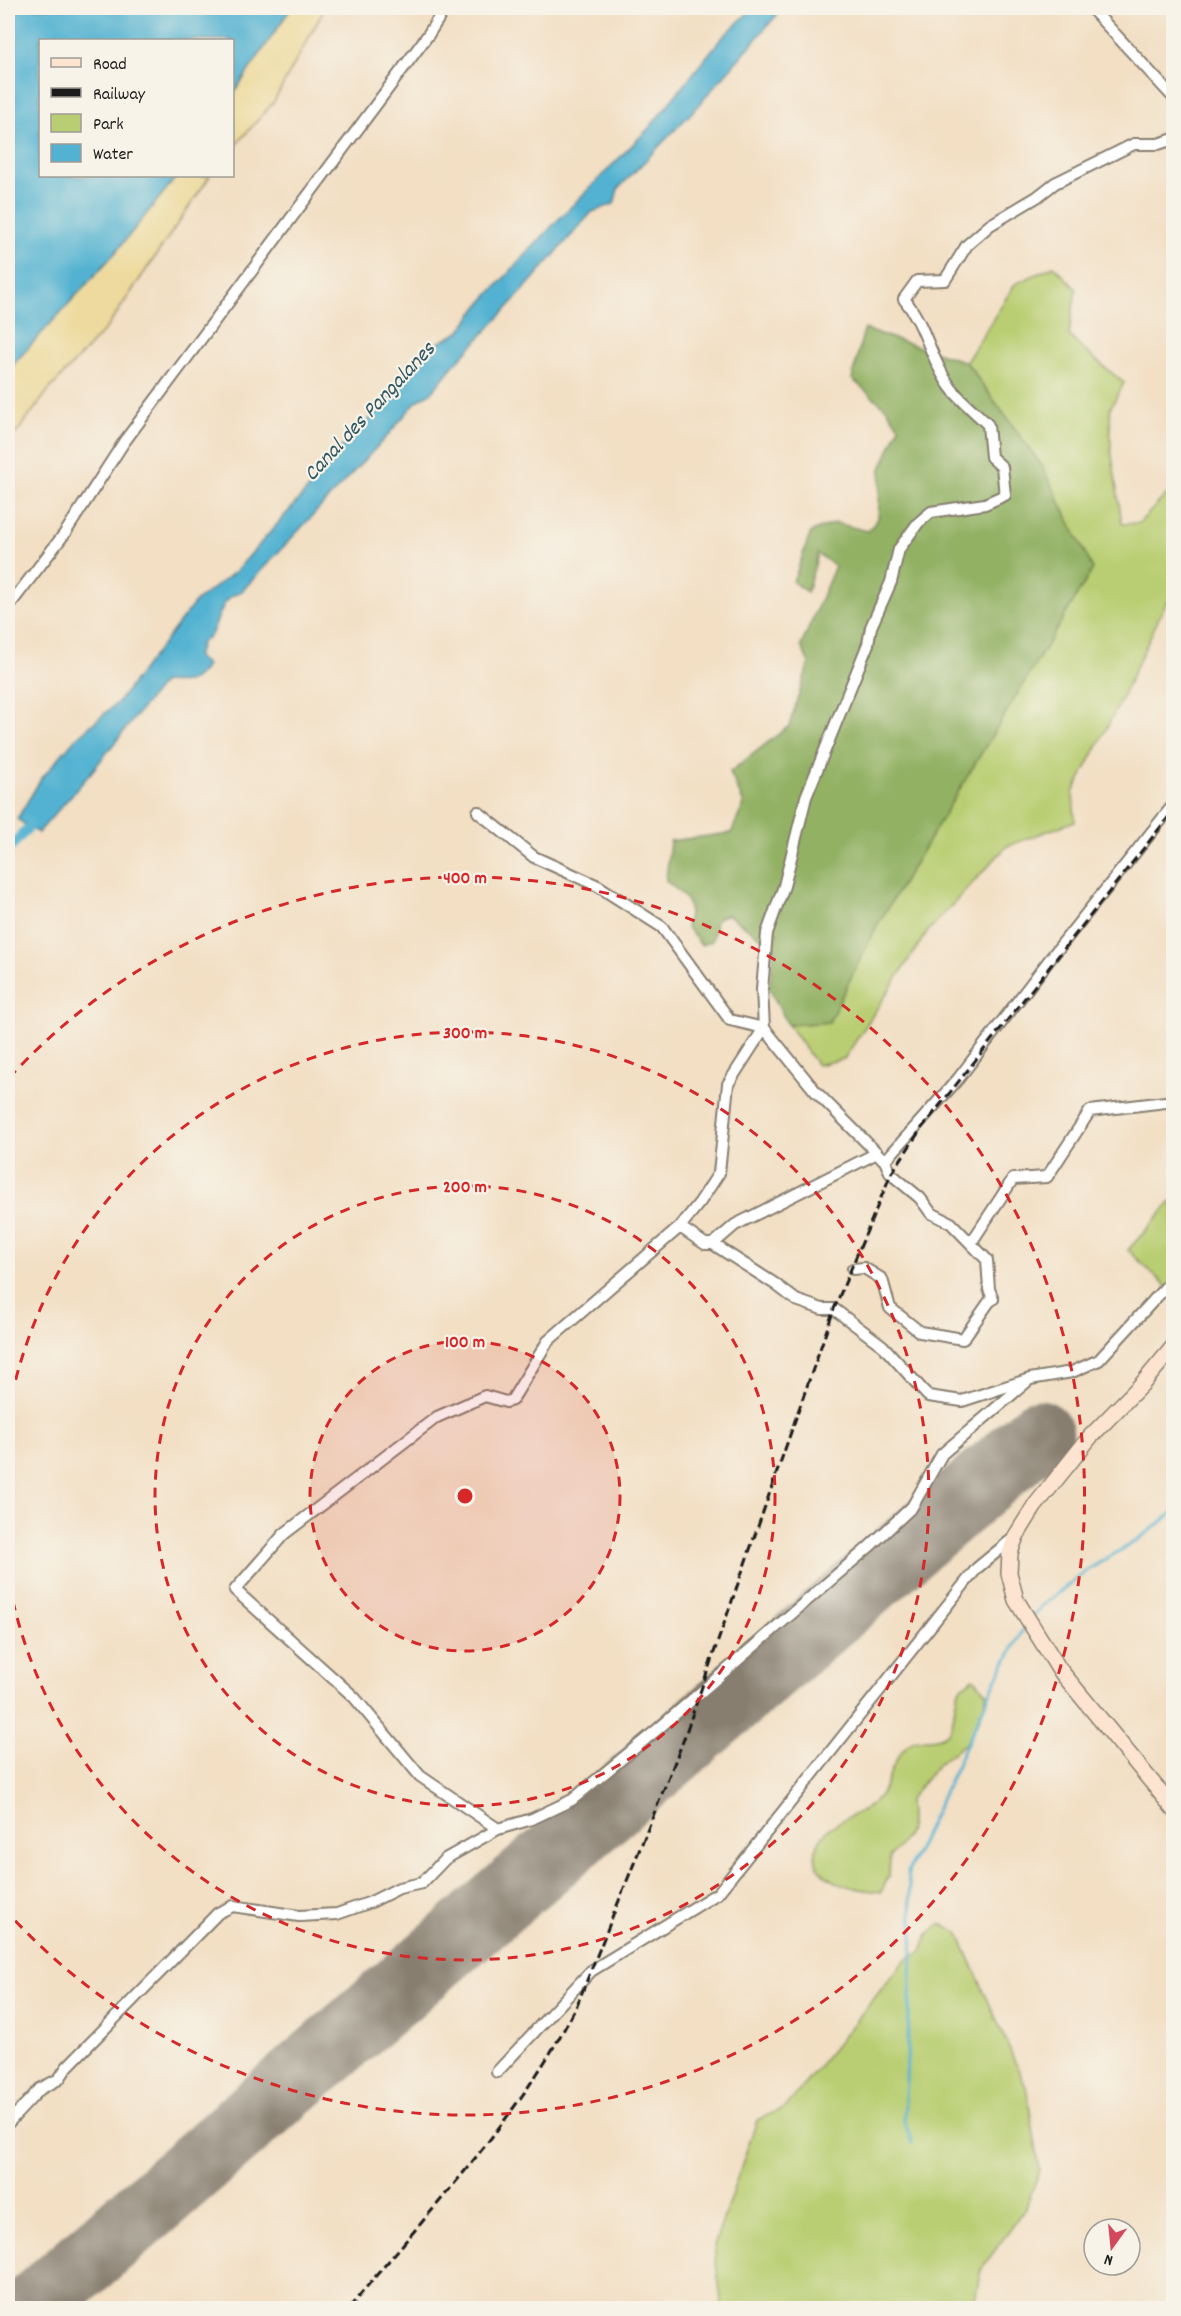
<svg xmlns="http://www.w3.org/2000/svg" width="1181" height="2316" font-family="Dekko,sans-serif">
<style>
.green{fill:#b9ce72;stroke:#6a7547;stroke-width:1.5}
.forest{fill:#92b164;stroke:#576640;stroke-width:1.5}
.sand{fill:#eeda9e;stroke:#857b5d;stroke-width:1.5}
.water{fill:#53b2d1;stroke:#386776;stroke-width:1.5}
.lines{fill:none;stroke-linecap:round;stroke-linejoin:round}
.stream{stroke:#53b2d1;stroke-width:3}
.canal{stroke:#53b2d1;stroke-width:10}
.runway{stroke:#877e70;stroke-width:69}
.minor-casing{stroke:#877e70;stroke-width:14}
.secondary-casing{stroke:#877e70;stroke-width:18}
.minor{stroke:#fff;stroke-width:10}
.secondary{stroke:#fde4d0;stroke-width:15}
.rail{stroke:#1c1c1c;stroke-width:3;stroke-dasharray:9 4.5;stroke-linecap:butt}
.ring{fill:none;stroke:#d62828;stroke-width:3;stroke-dasharray:10 8}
.labels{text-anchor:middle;stroke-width:4.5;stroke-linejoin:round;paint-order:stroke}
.water-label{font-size:22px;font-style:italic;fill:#325864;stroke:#f7f3e8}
.centre{fill:#d62828;stroke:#f7f3e8;stroke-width:3}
.ring-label{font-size:18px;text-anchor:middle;font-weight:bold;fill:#d62828;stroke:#f7f3e8;stroke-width:4.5;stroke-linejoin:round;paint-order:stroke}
</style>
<rect width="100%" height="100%" fill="#f7f3e8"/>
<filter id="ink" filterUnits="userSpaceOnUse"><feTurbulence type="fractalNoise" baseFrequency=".0167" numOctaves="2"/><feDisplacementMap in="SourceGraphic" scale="12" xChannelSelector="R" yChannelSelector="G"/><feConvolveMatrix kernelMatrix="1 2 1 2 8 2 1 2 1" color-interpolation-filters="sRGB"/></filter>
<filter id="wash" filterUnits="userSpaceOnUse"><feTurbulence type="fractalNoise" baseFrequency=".008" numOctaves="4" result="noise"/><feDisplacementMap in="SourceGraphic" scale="24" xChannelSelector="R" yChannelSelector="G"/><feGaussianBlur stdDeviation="1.35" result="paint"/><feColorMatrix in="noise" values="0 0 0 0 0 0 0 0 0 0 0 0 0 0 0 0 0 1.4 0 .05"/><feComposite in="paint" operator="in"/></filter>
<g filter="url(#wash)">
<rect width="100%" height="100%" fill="#f2dfc4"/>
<path class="green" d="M1054 266 1076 289 1069 335 1079 346 1124 383 1110 409 1111 449 1122 524 1139 523 1173 488V594L1163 609 1119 704 1073 793 1075 821 1007 846 927 932 844 1059 817 1065 788 1025 829 1022 875 929 1042 466 966 362 1015 284Z
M1173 1200V1293L1128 1250Z
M974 1678 987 1693 979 1720 966 1743 938 1764 909 1800C911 1828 912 1835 890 1856L889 1876 881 1892C858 1890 809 1882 816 1850 819 1840 822 1835 830 1828 843 1817 862 1814 874 1802 891 1786 890 1759 909 1744 920 1735 937 1743 947 1733 957 1723 952 1701 960 1689 963 1685 970 1681 974 1678Z
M942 1924 958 1932 1026 2087 1040 2170 1027 2205 981 2270 973 2308H722L714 2246 757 2120 786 2107 905 1960 921 1951 928 1934Z"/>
<path class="forest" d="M864 329 966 362 1042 466 1093 569 875 929 829 1022 788 1025 769 988 775 947 728 915 722 916 716 921 712 941 701 945 686 926C695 901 684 896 666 881L670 841 731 833 744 804 730 772 789 726 809 663 801 646 835 566 818 554 807 592 793 582 811 532 835 523 868 531 878 519 881 469 899 427 887 409 852 379Z"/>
<path class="sand" d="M291 8H325L273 103 233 148V94Z
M177 176H210L108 326 48 391 8 444V370L115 253Z"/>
<path class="water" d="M8 8H291L233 94 232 40H40V176H177L115 253 8 370Z
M753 8H783L697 107 618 189 614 204 592 212 504 312 452 367 432 392 416 402 388 435 242 591 230 597 224 604 211 635 201 643 197 657 207 665C193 686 185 683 163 682L89 775 38 833 17 819 41 779 75 739 118 702 196 601 236 571 323 472 334 450 348 444 434 345 459 332 481 303 553 225 649 128 720 40Z"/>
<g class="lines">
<path class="stream" d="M1032 1617 1043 1605 1089 1569 1136 1541 1174 1512
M912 2143 904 2121 913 1934 908 1871 997 1678 1026 1624"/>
<path class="canal" d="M8 850 38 817"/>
<path class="runway" d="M32 2308 1039 1434"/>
</g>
</g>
<g filter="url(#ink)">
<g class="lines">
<defs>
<path id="minor" d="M1091 8 1174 98
M8 607 65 533 124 442 428 35 445 8
M478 812 534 857 598 886 662 927 730 1020 764 1028 728 1084 719 1173 700 1202 680 1227 548 1341 512 1400 506 1402 485 1396 437 1417 284 1534 235 1590 354 1697 420 1776 498 1829
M885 1161 958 1079 1050 959 1174 804
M680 1227 705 1244H713L775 1284 796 1300 822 1309H834L883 1346 928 1396 962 1401 1030 1379 1072 1372 1099 1360 1174 1278
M971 1243 1013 1179 1047 1177 1090 1111 1174 1101
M713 1244 735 1225 877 1153
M853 1269 864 1268 882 1279 890 1308 920 1332 963 1339 989 1302 993 1299 989 1289 987 1260 951 1223 931 1213 920 1198 891 1174 885 1161 816 1092 764 1028 762 989 767 933 784 886 806 797 868 644 871 627 891 582 899 549 918 523 931 512 985 504 1005 495 1002 467 991 457 988 425C977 413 957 398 949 385 929 357 927 327 904 299L917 281 945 280 967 245 990 225 1037 197 1055 183 1134 144H1158L1174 139
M497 2072 591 1971 718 1893 977 1568 1016 1536
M8 2123 40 2089 59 2079 67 2067 218 1913 233 1906 299 1916 337 1914 371 1902 399 1888 422 1883 445 1859 498 1829 532 1819 572 1800 658 1729 869 1547 912 1507 942 1454 1030 1379"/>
<path id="secondary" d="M1174 1346 1143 1383 1090 1437 1034 1507 1016 1536 1010 1553 1009 1573 1016 1600 1059 1669 1174 1809"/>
</defs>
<use href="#minor" class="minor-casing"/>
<use href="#secondary" class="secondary-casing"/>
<use href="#minor" class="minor"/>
<use href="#secondary" class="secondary"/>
<path class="rail" d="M349 2308C429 2211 520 2118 577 2005L682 1744 834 1309 891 1174 921 1129 1174 810"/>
</g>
</g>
<circle cx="465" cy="1496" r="155" fill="#d62828" fill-opacity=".12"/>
<g class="ring">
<circle cx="465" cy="1496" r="155"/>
<circle cx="465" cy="1496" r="310"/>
<path d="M8 1415A464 464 0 1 1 8 1577"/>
<path d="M9 1078A619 619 0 1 1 9 1914"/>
</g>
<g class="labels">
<g class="water-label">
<text transform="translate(368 410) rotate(-47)" y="8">Canal des Pangalanes</text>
</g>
</g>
<circle cx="465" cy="1496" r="9" class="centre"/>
<g class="ring-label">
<text x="465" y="883">400 m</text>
<text x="465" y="1038">300 m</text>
<text x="465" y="1192">200 m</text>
<text x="465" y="1347">100 m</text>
</g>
<rect width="1181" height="2316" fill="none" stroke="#f7f3e8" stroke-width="30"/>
<rect x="39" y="39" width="195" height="138" fill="#f7f3e8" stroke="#9f9d96" stroke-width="1.5"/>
<rect x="51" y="58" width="30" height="9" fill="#fde4d0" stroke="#9f9d96" stroke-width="1.5"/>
<text x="93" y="69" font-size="18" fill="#1c1c1c">Road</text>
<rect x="51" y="88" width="30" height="9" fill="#1c1c1c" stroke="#9f9d96" stroke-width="1.5"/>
<text x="93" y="99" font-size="18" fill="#1c1c1c">Railway</text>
<rect x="51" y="114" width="30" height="18" fill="#b9ce72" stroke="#9f9d96" stroke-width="1.5"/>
<text x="93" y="129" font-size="18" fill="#1c1c1c">Park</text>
<rect x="51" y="144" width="30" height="18" fill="#53b2d1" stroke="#9f9d96" stroke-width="1.5"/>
<text x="93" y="159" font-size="18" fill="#1c1c1c">Water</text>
<g transform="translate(1112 2247) rotate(195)"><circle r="28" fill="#f7f3e8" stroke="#9f9d96" stroke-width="1.5"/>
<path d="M0-4.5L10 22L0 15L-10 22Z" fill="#d1495b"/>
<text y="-9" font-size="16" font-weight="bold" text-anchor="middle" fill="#1c1c1c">N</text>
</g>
</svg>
